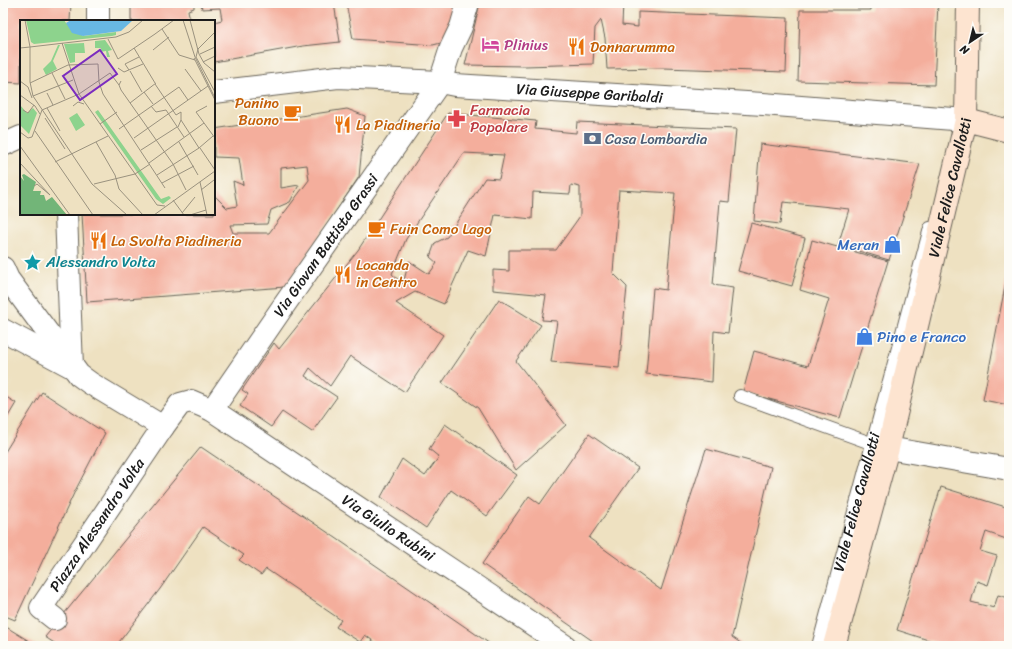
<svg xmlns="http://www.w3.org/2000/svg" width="1012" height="649" font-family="Sriracha,sans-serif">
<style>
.building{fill:#f4ae9c;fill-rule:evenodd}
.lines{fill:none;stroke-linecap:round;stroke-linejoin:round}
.lane-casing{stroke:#666156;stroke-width:14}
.street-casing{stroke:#666156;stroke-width:24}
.secondary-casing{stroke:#666156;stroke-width:24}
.lane{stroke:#fff;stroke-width:12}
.street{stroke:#fff;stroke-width:22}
.secondary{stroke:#fde4d0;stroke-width:22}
.labels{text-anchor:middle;stroke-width:3;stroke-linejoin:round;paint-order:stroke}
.hotel-label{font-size:15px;fill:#b23c85;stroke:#fdfcf7;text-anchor:start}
.food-label{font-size:15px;fill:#c56008;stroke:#fdfcf7;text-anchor:start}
.street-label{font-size:15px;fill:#1c1c1c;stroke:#fdfcf7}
.health-label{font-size:15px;fill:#be3a42;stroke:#fdfcf7;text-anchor:start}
.service-label{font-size:15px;fill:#4e5e75;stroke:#fdfcf7;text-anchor:start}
.shop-label{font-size:15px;fill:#366cbe;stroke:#fdfcf7;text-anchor:end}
.culture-label{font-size:15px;fill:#0d838f;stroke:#fdfcf7;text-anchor:start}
.inset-river{fill:none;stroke:#68b8e3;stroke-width:2}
.inset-road{fill:none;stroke:#9a927f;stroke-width:1}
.view{fill:#7b2cbf;fill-opacity:0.15;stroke:#7b2cbf;stroke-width:2}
.inset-edge{fill:none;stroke:#1c1c1c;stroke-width:2}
</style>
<rect width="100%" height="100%" fill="#fdfcf7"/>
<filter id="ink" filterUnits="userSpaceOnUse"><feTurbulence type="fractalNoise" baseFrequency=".025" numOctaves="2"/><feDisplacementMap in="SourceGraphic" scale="8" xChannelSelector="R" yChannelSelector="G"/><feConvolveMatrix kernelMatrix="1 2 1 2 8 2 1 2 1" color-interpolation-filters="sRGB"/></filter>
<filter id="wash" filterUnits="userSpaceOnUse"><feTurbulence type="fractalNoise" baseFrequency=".012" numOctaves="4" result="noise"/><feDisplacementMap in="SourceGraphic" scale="16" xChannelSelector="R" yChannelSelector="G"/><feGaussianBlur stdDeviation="0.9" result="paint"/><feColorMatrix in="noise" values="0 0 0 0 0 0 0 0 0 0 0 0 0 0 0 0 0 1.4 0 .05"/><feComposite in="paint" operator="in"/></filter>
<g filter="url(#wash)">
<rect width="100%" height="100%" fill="#eee1c1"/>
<g id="blocks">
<path class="building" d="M3 3H71L70 21H21V83L3 82Z
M131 3H194V8L188 10 190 21H131Z
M201 3H334L340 42 303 46 214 62V22L222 20 220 8 202 9Z
M346 3H457L445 42 433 45 353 39Z
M480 3H623L622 25 638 27V12L788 18 786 72 663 68 607 69 605 38 601 20 595 28 593 64 525 66 465 65Z
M871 3H938L934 85 798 81 800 10H871Z
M347 109 365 116 359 177 285 287 87 302 82 214H214V195L227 208 237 206 233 181 243 185 239 158 214 157V129ZM307 165 309 180 269 233H233L230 225 267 224 271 210 290 202 299 185 281 188V168Z
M448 113 536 121 535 129 576 133 577 122 736 129 729 202 720 201 713 285 733 288 728 333 714 331 712 382 646 374 653 288 666 290 675 193 619 190 613 273 627 287 619 368 551 362 557 321 542 320 546 295 493 290V270L509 271V250H556L580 216V187L571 185 570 194 533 192 532 219 495 215 486 256 468 250 444 304 415 292 396 303 443 335 405 392 350 356 330 386 310 368 305 376 337 397 312 432 282 412 271 427 240 406 248 394 242 390 274 343 279 349 358 250ZM464 153 504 155 499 179 485 178 447 237 435 243 430 257 437 263 429 274 409 261 403 284 392 274 406 239Z
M760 144 920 164 889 260 838 245 849 209 783 202 780 224 754 221Z
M751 223 805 238 792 286 738 271Z
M812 240 888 261 840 418 743 392 754 351 808 366 829 299 800 290Z
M1008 271H1009V405L983 400Z
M499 299 541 325 516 361 566 425 516 470 478 408 442 383Z
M42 392 105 433 75 491 15 620 3 615V521L8 509 3 507V455Z
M3 395 16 403 3 425Z
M445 424 517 475 487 516 451 490 426 528 381 497 402 459 425 476 439 457 429 449Z
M589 434 638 468 589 538 661 590 706 449 771 467 732 637 745 646H600L482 564 529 496 540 504Z
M201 447 333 536 493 646H380L365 635 360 642 336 627 341 620 266 569 261 575 239 560 244 555 203 527 160 589 116 646H59L45 637Z
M941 487 1009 508V540L986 532 980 551 997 556 988 585 977 581 971 602 994 608 998 595 1009 598V646H947L897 630Z
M3 625 37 646H3Z"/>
</g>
</g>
<g filter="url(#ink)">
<use href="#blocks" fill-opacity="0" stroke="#666156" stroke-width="1"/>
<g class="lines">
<defs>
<g id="lane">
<path d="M740 396 879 446"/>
<path id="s1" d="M818 646 930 228"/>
</g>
<g id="street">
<path d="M98 21V3"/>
<path id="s2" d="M214 92 338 77 440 82 455 85 763 104 966 120"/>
<path d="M3 145 21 137"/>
<path d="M3 268 8 279 79 375 90 383 163 427"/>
<path d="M3 330 72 367 66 214"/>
<path id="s3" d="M212 410 280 311 440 82 451 48 461 27 468 3"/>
<path d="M888 448 1009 469"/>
<path id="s4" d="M55 619 41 608 163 427 180 404 191 401 212 410 565 646"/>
</g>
<g id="secondary">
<path d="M966 120 1009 131"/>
<path id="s5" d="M834 646 888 448 966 120 968 3"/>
</g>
</defs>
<use href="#lane" class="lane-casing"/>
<use href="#street" class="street-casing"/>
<use href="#secondary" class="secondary-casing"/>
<use href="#lane" class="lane"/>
<use href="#street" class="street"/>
<use href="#secondary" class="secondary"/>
</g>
</g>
<defs>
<symbol id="hotel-bare" viewBox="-9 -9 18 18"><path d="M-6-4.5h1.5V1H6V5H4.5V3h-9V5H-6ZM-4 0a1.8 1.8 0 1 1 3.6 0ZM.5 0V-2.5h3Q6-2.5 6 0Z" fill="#d1479c" stroke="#fdfcf7" stroke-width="2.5" paint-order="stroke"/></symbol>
<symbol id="restaurant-bare" viewBox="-9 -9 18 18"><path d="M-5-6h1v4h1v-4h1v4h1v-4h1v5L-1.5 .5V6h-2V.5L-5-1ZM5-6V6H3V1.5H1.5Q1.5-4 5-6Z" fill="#e8710a" stroke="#fdfcf7" stroke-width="2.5" paint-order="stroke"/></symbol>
<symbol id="cafe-bare" viewBox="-9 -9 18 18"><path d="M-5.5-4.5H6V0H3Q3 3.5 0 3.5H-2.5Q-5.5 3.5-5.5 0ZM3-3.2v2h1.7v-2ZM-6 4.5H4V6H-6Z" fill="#e8710a" stroke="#fdfcf7" stroke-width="2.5" paint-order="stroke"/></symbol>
<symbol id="pharmacy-bare" viewBox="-9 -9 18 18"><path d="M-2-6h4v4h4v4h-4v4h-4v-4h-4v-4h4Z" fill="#e0444e" stroke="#fdfcf7" stroke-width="2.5" paint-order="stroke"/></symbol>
<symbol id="bank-bare" viewBox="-9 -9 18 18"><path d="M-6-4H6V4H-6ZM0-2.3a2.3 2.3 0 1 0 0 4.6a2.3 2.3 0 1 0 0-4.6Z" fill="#5c6f8a" stroke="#fdfcf7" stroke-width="2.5" paint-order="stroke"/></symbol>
<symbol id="shop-bare" viewBox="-9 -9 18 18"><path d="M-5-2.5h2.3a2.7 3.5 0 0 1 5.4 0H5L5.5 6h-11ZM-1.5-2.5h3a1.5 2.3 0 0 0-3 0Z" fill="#3f7fe0" stroke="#fdfcf7" stroke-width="2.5" paint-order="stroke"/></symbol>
<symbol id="sight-bare" viewBox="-9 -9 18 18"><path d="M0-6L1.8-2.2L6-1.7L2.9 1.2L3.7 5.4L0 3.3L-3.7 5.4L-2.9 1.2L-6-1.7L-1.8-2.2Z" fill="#0f9aa8" stroke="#fdfcf7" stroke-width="2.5" paint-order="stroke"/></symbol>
</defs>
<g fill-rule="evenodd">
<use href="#hotel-bare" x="478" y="32" width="25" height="25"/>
<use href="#restaurant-bare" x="564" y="34" width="25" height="25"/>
<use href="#cafe-bare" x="280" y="100" width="25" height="25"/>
<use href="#pharmacy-bare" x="444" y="106" width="25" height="25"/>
<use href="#restaurant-bare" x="330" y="112" width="25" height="25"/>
<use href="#bank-bare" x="580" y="126" width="25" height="25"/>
<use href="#cafe-bare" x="364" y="216" width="25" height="25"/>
<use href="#restaurant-bare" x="86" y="228" width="25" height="25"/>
<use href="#shop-bare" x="880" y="232" width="25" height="25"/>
<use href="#sight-bare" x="20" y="250" width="25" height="25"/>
<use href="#restaurant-bare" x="330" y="262" width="25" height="25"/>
<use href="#shop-bare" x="852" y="324" width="25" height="25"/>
</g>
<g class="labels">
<g class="hotel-label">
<text x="504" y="50">Plinius</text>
</g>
<g class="food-label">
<text x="590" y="52">Donnarumma</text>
<text x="279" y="108" text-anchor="end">Panino<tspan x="279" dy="17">Buono</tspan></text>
<text x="356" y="130">La Piadineria</text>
<text x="390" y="234">Fuin Como Lago</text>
<text x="111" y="246">La Svolta Piadineria</text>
<text x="356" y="270">Locanda<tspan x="356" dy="17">in Centro</tspan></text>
</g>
<g class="street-label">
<text dy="5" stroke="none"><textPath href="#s2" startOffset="377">Via Giuseppe Garibaldi</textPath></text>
<text dy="5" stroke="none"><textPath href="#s5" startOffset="473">Viale Felice Cavallotti</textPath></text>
<text dy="5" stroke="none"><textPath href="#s3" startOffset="200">Via Giovan Battista Grassi</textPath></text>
<text dy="5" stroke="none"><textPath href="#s1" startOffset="149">Viale Felice Cavallotti</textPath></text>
<text dy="5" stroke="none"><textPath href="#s4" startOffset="118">Piazza Alessandro Volta</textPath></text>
<text dy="5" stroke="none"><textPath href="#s4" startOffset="511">Via Giulio Rubini</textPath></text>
</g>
<g class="health-label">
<text x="470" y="115">Farmacia<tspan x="470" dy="17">Popolare</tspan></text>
</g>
<g class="service-label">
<text x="605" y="144">Casa Lombardia</text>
</g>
<g class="shop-label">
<text x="879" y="250">Meran</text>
<text x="877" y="342" text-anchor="start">Pino e Franco</text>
</g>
<g class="culture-label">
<text x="46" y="267">Alessandro Volta</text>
</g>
</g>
<g transform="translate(20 20)">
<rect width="195" height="195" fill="#eee1c1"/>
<path d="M6 0H44L46 3 51 0 46 3 63 16 96 12V15L92 16 14 24 11 22ZM85 20 92 30 88 31 90 37H87L86 31 80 32 81 28H75V21ZM64 23 65 33H55V42L50 43 44 24ZM38 25H40L33 41 37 49 26 55 23 49 31 41ZM0 85 7 93 13 88 17 93 9 114 0 105ZM78 90 141 179 149 176 151 178 143 184 136 179 75 92ZM57 93 65 105 56 111 49 98Z" fill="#8dd38d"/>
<path d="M4 154 16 162 13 171H21L20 175H24L26 181 32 177 47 195H0V156L4 161 2 155Z" fill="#72b578"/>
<path d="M51 0H113L101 11 63 16 52 13 46 3Z" fill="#68b8e3"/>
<path class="inset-river" d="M83 10 95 0M61 11 88 0"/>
<path class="inset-road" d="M5 0 10 27 96 17 109 12 123 0M163 0 175 37 195 78M170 0 179 34 184 43 195 52M142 9 159 35 175 40M135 14 154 0M88 19 98 39 135 14M42 23 59 74 137 185 145 186M0 28 10 27V62L13 76 72 164 107 195M114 28 135 63M133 30 149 17M180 34 195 27M176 37 195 72M176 37 178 29 195 12M174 38 195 80M183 42 195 36M78 44 79 62 83 74 145 168M98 48 104 52 123 44M165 49 181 71M109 50 105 44 119 37M110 51 122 72M32 53 45 79M0 61 8 67 12 78M101 61 99 65 101 70 153 144 166 170M10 63 48 45 78 44M135 64 156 95 161 92V100L158 107M124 72 133 84M27 73 33 85M0 75 15 86 20 94M13 76 53 60M110 83 136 63M53 86 58 82 64 84M131 86 136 92 146 90 164 117M187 86 176 92 195 118M27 88 40 111M3 90 8 93 14 85M25 98 45 129M161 100 179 128M80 104 97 92M99 109 159 67 168 80M15 111 73 195M0 112 8 118 12 117 22 90 59 74 90 53 99 65M114 118 188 66M76 122 95 155 99 169 123 195M159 122 178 155M0 126 50 195M180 128 195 150M121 130 157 107M35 142 88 116M0 143 30 175 17 164 14 166M129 143 184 103M137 155 179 128 193 116M180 162 187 195M142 163 174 146M74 164 115 154 130 144M181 170 194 160M153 180 164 195M162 193 175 177M134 195 195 151M170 195 186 190"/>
<path class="view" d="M80 30 97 54 60 80 43 56Z"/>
<rect width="195" height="195" class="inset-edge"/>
</g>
<rect width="1012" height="649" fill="none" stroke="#fdfcf7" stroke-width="16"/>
<g transform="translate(970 42) rotate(215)" stroke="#fdfcf7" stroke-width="3" paint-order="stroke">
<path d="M0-3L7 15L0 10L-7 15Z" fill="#1c1c1c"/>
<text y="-6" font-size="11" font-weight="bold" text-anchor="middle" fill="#1c1c1c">N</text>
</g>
</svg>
